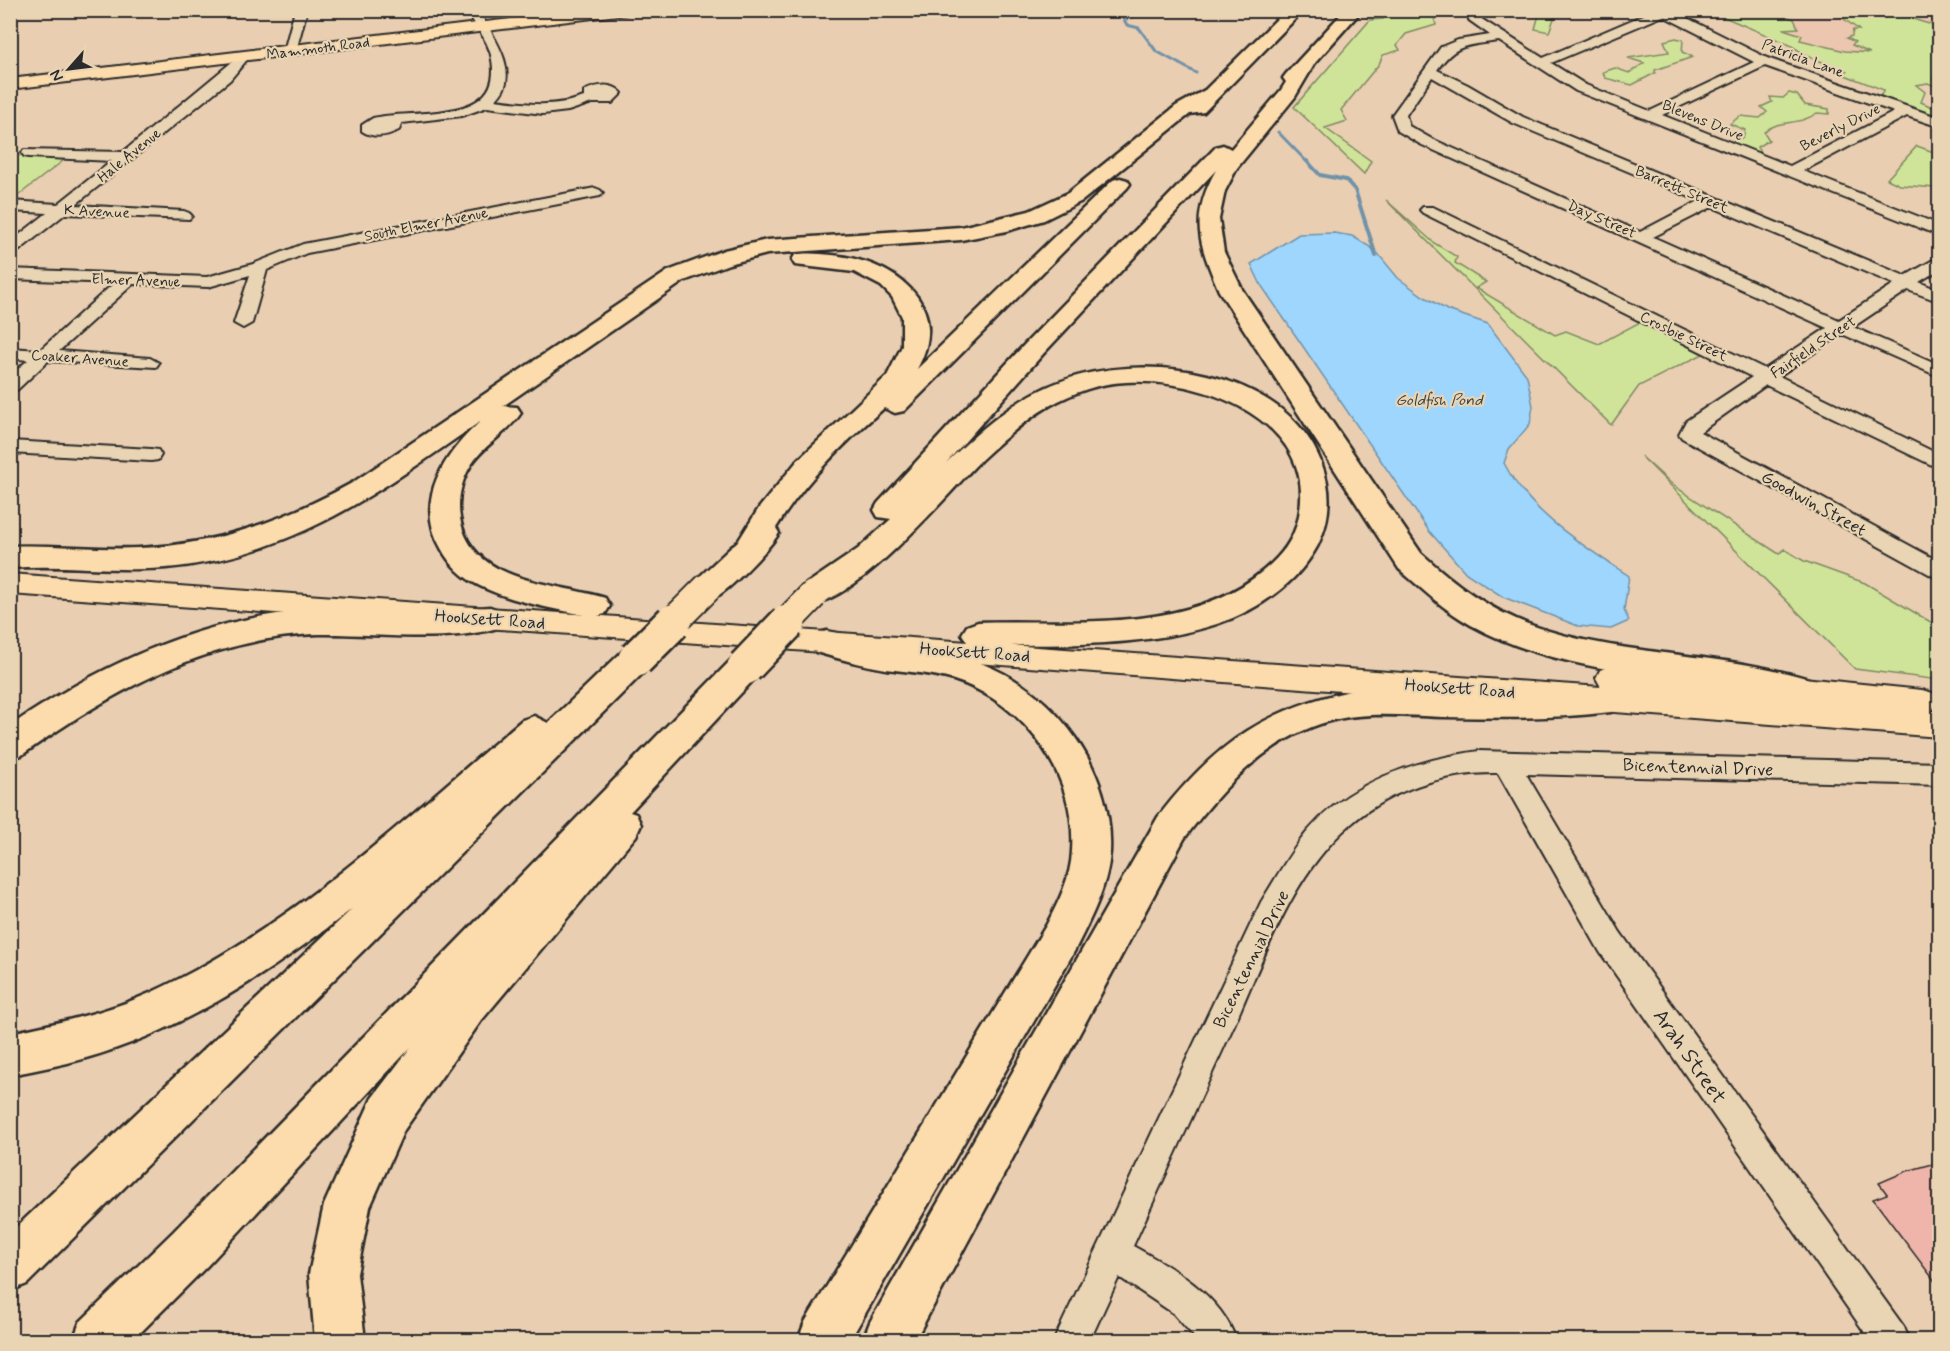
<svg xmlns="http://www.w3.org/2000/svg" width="1950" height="1351" font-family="Mynerve,sans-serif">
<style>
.built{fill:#ecc6af}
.green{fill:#d0e499;stroke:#7e8862;stroke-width:1.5}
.water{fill:#9ed6fd;stroke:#7092a9;stroke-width:1.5}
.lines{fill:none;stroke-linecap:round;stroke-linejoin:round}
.stream-far1{stroke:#7092a9;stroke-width:3}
.stream{stroke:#7092a9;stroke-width:4}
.building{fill:#efb4aa;stroke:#2b2b2b;stroke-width:1.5}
.minor-casing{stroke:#2b2b2b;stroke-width:4}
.major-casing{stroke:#2b2b2b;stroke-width:4}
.highway-casing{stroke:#2b2b2b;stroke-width:5}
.minor{fill:#e9d4b3;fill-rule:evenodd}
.major{fill:#fcdcac;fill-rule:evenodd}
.highway{fill:#fcdcac;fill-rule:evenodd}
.highway-bridge-far1-casing{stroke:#2b2b2b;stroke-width:32;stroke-linecap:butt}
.highway-bridge-casing{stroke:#2b2b2b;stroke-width:40;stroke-linecap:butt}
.highway-bridge-far1{stroke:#fcdcac;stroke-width:28}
.highway-bridge{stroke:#fcdcac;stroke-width:35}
.labels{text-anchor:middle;stroke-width:4.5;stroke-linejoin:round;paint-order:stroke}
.far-street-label{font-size:15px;fill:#2b2b2b;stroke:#e9d4b3}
.far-water-label{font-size:16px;font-style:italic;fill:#3c454a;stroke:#e9d4b3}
.street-label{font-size:18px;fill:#2b2b2b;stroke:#e9d4b3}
.near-street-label{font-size:21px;fill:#2b2b2b;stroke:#e9d4b3}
</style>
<rect width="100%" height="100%" fill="#eaceb1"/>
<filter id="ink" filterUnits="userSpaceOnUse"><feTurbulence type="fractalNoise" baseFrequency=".0167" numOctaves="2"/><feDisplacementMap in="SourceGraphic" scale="12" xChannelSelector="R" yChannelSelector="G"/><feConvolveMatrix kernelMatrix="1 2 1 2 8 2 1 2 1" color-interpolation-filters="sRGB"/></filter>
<g filter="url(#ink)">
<path class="built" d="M1718 11H1939V47L1861 77Z"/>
<path class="green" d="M1896 10 1910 13 1916 20 1939 27V73L1933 78 1939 83V88L1928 83 1916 85 1925 92 1921 102 1939 110V118L1879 98 1884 90 1845 75 1847 71 1809 57 1790 45 1710 11H1773L1794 19 1798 28 1783 29 1802 35 1800 40 1845 51 1870 53 1852 45 1855 42 1847 38 1852 36 1853 30H1859L1840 16 1837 11Z
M1392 11H1432L1436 25 1406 34 1397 45 1400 50 1383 55 1379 64 1341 110 1347 121 1325 128 1371 161 1364 174 1294 107 1370 20 1383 19Z
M1540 11H1563L1555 16 1549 32 1535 29Z
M1676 38 1683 40 1682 52 1693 57 1655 70V73L1632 85 1605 78 1603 72 1615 68 1629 73 1644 63 1628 58 1669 52 1664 41Z
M1789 93 1797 95 1805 105 1829 109V114L1817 113C1797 127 1781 118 1764 132L1769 140 1757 147 1761 154 1728 142 1743 138 1745 130 1730 124 1740 116 1760 118 1767 112 1761 107 1772 102 1770 97 1783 98Z
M1917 146 1939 154V186L1935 188 1900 185 1887 179Z
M11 155 68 157 11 201Z
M1386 200 1434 243 1457 257 1455 263 1486 282 1476 288 1555 335 1566 331 1599 344 1640 322 1703 354 1639 386 1611 425Z
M1641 456 1674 486 1779 554 1784 549 1804 561 1865 583 1939 627V680L1855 669Z"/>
<path class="water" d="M1334 233 1352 236 1375 250 1398 278 1423 296 1447 310 1488 324 1527 376 1533 406 1530 424 1509 449 1504 463C1529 513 1584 546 1629 576L1624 610 1629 621 1611 629 1578 626 1503 597 1466 573 1429 531 1261 285 1251 264 1299 234Z"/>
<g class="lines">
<path class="stream-far1" d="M1134 10V16L1124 20 1127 25 1139 28 1156 51 1196 73
M1278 132 1308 163"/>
<path class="stream" d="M1307 161 1320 175 1346 180 1355 190 1376 256"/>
</g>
<path class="building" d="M1940 1162V1288L1873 1199 1887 1194 1879 1183 1907 1171Z"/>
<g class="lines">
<defs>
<path id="minor" d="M295 10H307L296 51 290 55 284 51Z
M466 10H478C492 34 524 76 495 100 527 104 553 108 584 97V91C596 85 612 82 622 93L612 103H592L568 111 543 114 487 107 462 116 402 123 399 130C387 136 374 139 362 131V125L373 118C414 108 508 126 491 55 487 39 475 25 466 10Z
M1468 10H1480L1479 16 1483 20 1543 58 1655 10H1671L1767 58 1940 118V127L1907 116 1803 171 1940 225V236L1576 91 1499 41C1467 46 1456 43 1437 70L1468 85 1523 117 1905 276 1940 256V269L1919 282 1940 291V302L1908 290 1853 327 1940 365V377L1842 334 1779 376 1940 455V469L1766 385 1700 432 1940 562V580L1682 438 1679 434 1686 421 1752 377 1423 213 1420 210 1423 207H1433L1765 369 1827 328 1420 144 1398 131 1392 115 1441 47 1458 40 1490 35 1469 20ZM1663 16 1754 62 1650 111 1586 85 1551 63ZM1765 66 1894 112 1790 166 1662 115ZM1432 77 1513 123 1699 201 1640 232 1430 138 1409 126 1406 115ZM1712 207 1894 284 1839 320 1653 237Z
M244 52 250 56 230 80 75 205 184 211 189 213 192 216 189 219 65 214 16 253 10 255V242L47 213 10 211V201L58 204 112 161 29 157 24 156 22 153 24 150 123 152Z
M595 188 600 190 603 193 600 196 307 253 267 270 252 323 243 328 234 323 250 275 208 287 133 284 59 351 150 358 159 363 156 367 48 361 17 390 10 392V376L28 360 10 358V348L40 350 114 283 10 279V269L207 277 253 264 303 244Z
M10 441 151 449 158 450 161 455 158 460 151 461 10 453Z
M1479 751 1940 763V785L1526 774 1620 932 1904 1327 1909 1340H1870L1600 952 1498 773C1445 772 1391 789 1351 824 1293 873 1265 955 1235 1023 1201 1097 1167 1172 1133 1246 1173 1268 1221 1295 1236 1340H1197L1173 1313 1119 1277 1090 1340H1054L1261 902C1276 878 1289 854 1307 832 1350 781 1415 760 1479 751Z"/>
<path id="major" d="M585 10H633L626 14 10 89V79Z
M10 574 1601 687 1596 678 1600 670 1611 666 1803 678 1922 690 1933 693 1937 702 1932 711H1940V737L963 662 10 594Z"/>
<path id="highway" d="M1286 10H1304L1204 112 1190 114 1082 201 1044 220 1007 231 961 240 767 254 729 264 684 281 503 406 517 407 521 413C508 433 484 444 471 465 461 481 457 500 460 518 471 584 554 582 605 598L610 606 605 614 594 617C556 609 515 603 480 586 462 577 450 565 441 548 413 500 445 453 481 421 380 491 294 556 166 568 114 572 62 564 10 568V546C53 544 96 550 139 548 216 545 285 520 352 483L668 271 724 250 767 240 961 227 1029 211 1068 193 1176 106 1205 90Z
M1345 10H1362L1315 63 1295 97 1237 168 1225 191 1219 219 1224 252 1243 291 1421 553C1454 583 1489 610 1531 625 1622 658 1723 651 1815 681L1820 690 1815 699C1790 707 1760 692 1735 688 1646 674 1551 669 1471 625 1444 610 1422 589 1399 569L1219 291C1199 244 1189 218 1216 170L1043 354 946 463C979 431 1015 398 1059 382 1141 350 1285 369 1321 462 1332 490 1331 518 1318 545 1297 584 1258 610 1217 624 1140 649 1058 643 978 646L967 642 962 634 967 626 978 622C1071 619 1188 635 1264 570 1281 556 1293 541 1298 520 1322 422 1203 377 1126 382 1099 383 1072 393 1049 406 1024 421 1002 440 981 460 949 492 846 616 802 603L798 595 802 587 858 549 891 519 878 517 874 510 878 503 1025 344 1216 147 1223 145 1231 149 1281 90 1286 82 1283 78 1286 74Z
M1120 178 1127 180 1130 184 1127 188 904 411 895 413 884 408C844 443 804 482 776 528L779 533C770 548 734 585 719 595 711 600 704 598 696 596L692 588 696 580 739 540 759 508 798 460 887 376 902 346V317L892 297 881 286 854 272 795 265 792 260 795 255C807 252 819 254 832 255 892 261 954 302 917 369L1113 180Z
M490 607 501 611 506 619 501 627C447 644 375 633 319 634 208 637 110 692 22 755L10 759V726C98 666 197 620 304 611 341 608 380 612 417 612 442 612 466 609 490 607Z
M827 631C846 635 865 641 885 644 918 649 951 652 983 664 1057 693 1114 771 1110 852 1108 886 1090 920 1075 950L850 1340H798L805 1322 1047 924C1059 901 1071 877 1072 851 1077 776 1026 703 954 680 932 673 909 672 886 669 863 665 839 659 816 652L811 643 816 634Z
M636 646 648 650 652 659 648 668 27 1284 10 1291V1233L352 909C272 971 185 1030 86 1058 62 1065 36 1070 10 1075V1033C58 1023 105 1013 150 993 290 929 405 819 522 720L534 716 548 723 624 650Z
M745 654 757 658 761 667 757 676 630 812 636 814 641 825 636 836 481 1021 404 1130 370 1207 357 1274 365 1340H315L309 1274 324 1205 372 1098 411 1047 207 1266 133 1340H73L80 1322 173 1232 733 658Z
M1611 686 1623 690 1628 699 1623 708 1611 712C1554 719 1500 718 1443 717 1405 716 1367 711 1330 721 1267 738 1221 789 1184 839L915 1340H863L870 1322 1158 817C1215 743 1269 706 1361 689L1552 692Z"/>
</defs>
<use href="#minor" class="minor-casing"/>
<use href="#major" class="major-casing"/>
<use href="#highway" class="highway-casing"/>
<use href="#minor" class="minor"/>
<use href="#major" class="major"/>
<use href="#highway" class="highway"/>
<defs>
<path id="highway-bridge-far1" d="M672 623 707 588
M786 623 813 595"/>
<path id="highway-bridge" d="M636 659 673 622
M745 667 788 622"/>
</defs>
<use href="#highway-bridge-far1" class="highway-bridge-far1-casing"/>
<use href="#highway-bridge" class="highway-bridge-casing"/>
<use href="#highway-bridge-far1" class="highway-bridge-far1"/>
<use href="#highway-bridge" class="highway-bridge"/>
</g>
</g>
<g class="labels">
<g class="far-street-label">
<text transform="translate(318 48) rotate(-7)" y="5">Mammoth Road</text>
<text transform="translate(1803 58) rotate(20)" y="5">Patricia Lane</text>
<text transform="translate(1703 120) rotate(22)" y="5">Blevens Drive</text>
<text transform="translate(1840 127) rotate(-27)" y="5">Beverly Drive</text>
<text transform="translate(129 155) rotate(-39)" y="5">Hale Avenue</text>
<text transform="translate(1682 189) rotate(23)" y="5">Barrett Street</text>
<text transform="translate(97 211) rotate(3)" y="5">K Avenue</text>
<text transform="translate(1602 219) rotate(24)" y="5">Day Street</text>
<text transform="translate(426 224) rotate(-11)" y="5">South Elmer Avenue</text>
<text transform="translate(136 280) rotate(2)" y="5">Elmer Avenue</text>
<text transform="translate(1684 336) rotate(26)" y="5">Crosbie Street</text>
<text transform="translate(1813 347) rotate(-34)" y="5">Fairfield Street</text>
<text transform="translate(80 358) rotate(4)" y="5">Coaker Avenue</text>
</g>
<g class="far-water-label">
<text x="1439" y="405">Goldfish Pond</text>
</g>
<g class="street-label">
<text transform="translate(1814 503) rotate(29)" y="6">Goodwin Street</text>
<text transform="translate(490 619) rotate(4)" y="6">Hooksett Road</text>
<text transform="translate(975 652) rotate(4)" y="6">Hooksett Road</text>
<text transform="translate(1460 688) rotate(4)" y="6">Hooksett Road</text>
<text transform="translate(1698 767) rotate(2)" y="6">Bicentennial Drive</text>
<text transform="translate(1251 959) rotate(-64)" y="6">Bicentennial Drive</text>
</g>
<g class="near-street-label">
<text transform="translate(1690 1056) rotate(55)" y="7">Arah Street</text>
</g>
</g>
<rect width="1950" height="1351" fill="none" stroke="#e9d4b3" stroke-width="36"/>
<rect x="18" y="18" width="1914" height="1315" fill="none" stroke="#2b2b2b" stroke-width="2" filter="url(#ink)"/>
<g transform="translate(69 69) rotate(242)" stroke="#e9d4b3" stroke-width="4.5" paint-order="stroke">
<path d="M0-4.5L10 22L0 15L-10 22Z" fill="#2b2b2b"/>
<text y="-9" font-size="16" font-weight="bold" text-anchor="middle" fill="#2b2b2b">N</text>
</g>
</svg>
